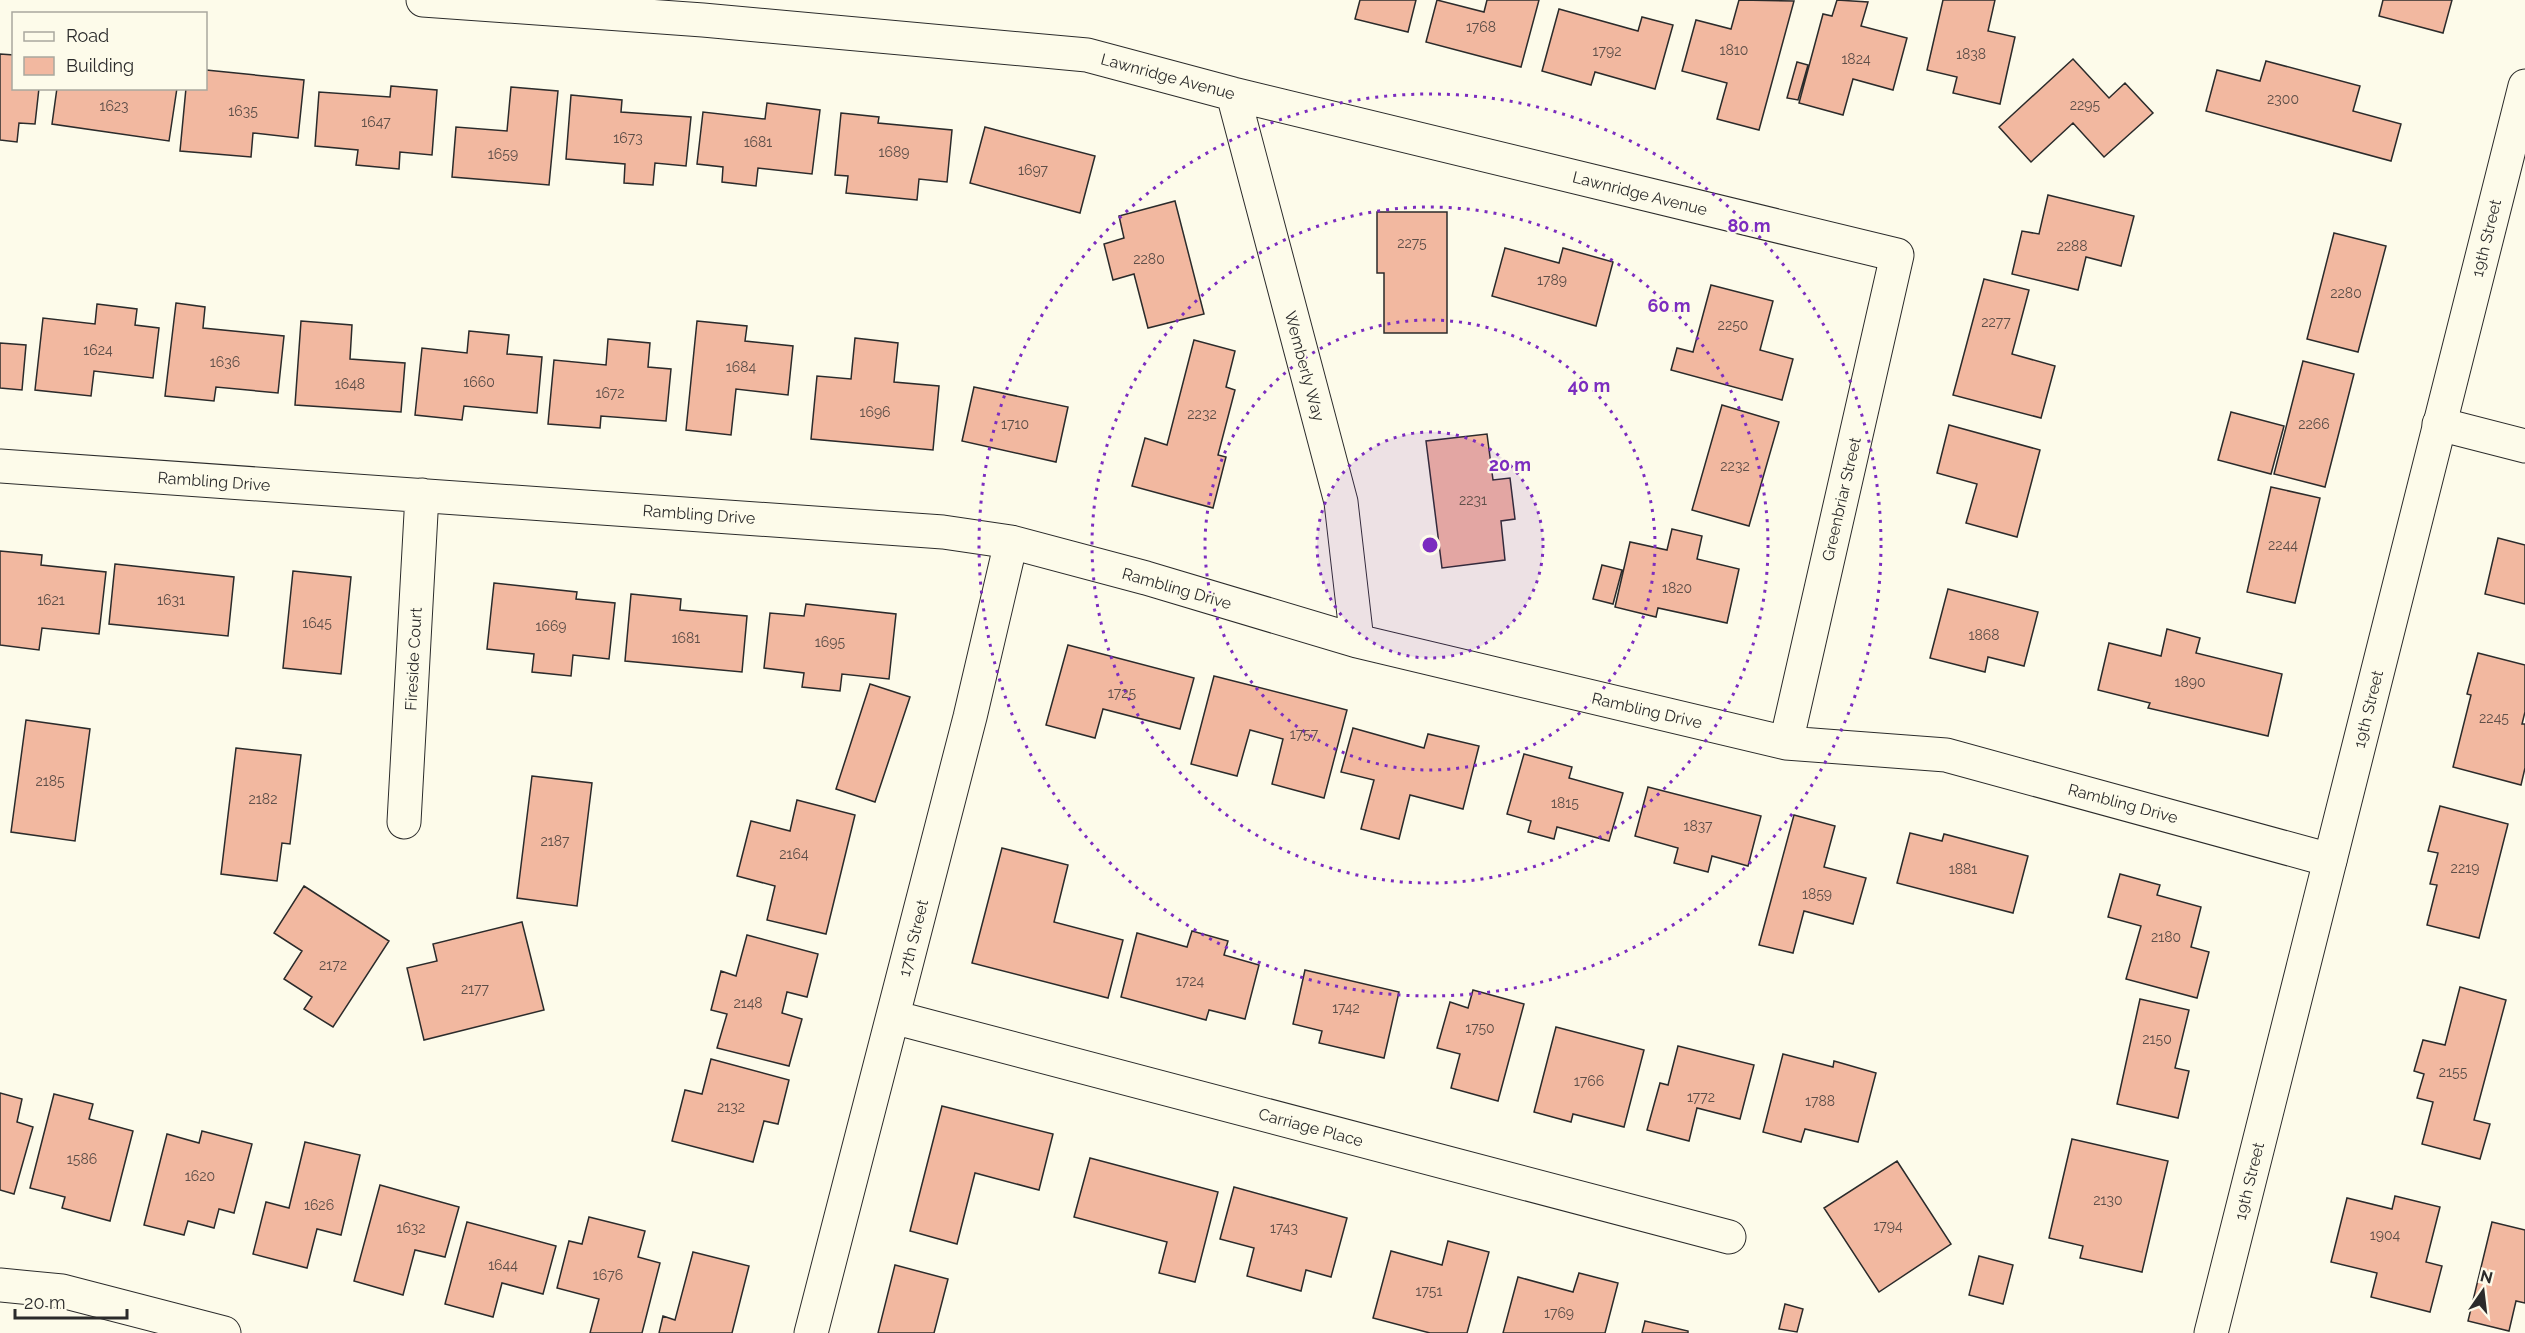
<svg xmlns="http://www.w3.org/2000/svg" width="2525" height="1333" font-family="Raleway,sans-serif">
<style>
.building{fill:#f2b8a0;stroke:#2b2b2b;stroke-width:1.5}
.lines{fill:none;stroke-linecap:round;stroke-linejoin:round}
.minor-casing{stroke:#2b2b2b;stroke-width:35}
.tertiary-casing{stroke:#2b2b2b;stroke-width:35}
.minor{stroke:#fdfbea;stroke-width:33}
.tertiary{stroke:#fdfbea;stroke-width:33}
.ring{fill:none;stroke:#7b2cbf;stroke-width:3;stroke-dasharray:3 6}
.labels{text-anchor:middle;stroke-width:4.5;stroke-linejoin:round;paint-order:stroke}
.number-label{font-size:14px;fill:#5d4e48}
.street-label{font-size:16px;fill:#2b2b2b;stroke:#fdfbea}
.centre{fill:#7b2cbf;stroke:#fdfbea;stroke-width:3}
.ring-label{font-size:18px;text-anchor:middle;font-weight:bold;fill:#7b2cbf;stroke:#fdfbea;stroke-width:4.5;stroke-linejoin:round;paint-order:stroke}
</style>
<rect width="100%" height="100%" fill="#fdfbea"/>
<path class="building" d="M1360 0H1416L1408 32 1355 19Z
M1437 0 1484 12 1487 0H1539L1521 67 1426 42Z
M1739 0 1794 1 1759 130 1717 119 1727 83 1682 71 1696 20 1731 29Z
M1837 0 1868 2 1861 26 1907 38 1893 90 1853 79 1843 115 1799 103 1823 14 1832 16Z
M1943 0H1995L1988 31 2015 37 2000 104 1953 93 1957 77 1927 70Z
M2383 0H2452L2443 33 2379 16Z
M1559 9 1638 31 1642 17 1673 25 1655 89 1595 72 1591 85 1542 71Z
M0 54 14 55V88H39L35 124 19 123 17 142 0 140Z
M2073 59 2109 98 2125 83 2153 113 2104 157 2073 123 2031 162 1999 127Z
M2266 61 2360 86 2353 111 2401 124 2391 161 2206 111 2217 70 2260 81Z
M1797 62 1808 65 1798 100 1787 98Z
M206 70 304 80 298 138 253 133 251 157 180 151 186 88H206Z
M391 86 437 90 432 155 400 152 399 169 356 165 358 150 315 146 319 92 390 97Z
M511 87 558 91 549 185 452 177 456 127 507 131Z
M57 88H177L169 141 52 124Z
M571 95 622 100 621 112 691 117 686 166 655 163 653 185 624 183 625 164 566 159Z
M767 103 820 110 812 174 758 168 756 186 722 182 723 167 697 164 703 112 765 119Z
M841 113 879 117 878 123 952 130 947 182 919 179 917 200 846 193 848 176 835 175Z
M985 127 1095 156 1080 213 970 183Z
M2048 195 2134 216 2121 266 2086 257 2078 290 2012 274 2022 231 2039 234Z
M1175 201 1204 314 1148 328 1134 274 1113 280 1104 244 1124 238 1119 216Z
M1377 212H1447V333H1384V273H1377Z
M2334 233 2386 246 2358 352 2307 339Z
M1505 248 1559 263 1563 248 1613 262 1596 326 1492 296Z
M1984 279 2029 290 2012 354 2055 366 2041 418 1953 395Z
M1711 285 1773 301 1760 350 1793 359 1782 400 1671 370 1677 348 1693 352Z
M176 303 205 307 203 328 284 336 278 393 216 387 214 401 165 396Z
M97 304 137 309 135 325 159 328 153 378 94 371 91 396 35 390 43 318 95 324Z
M301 321 352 325 350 359 405 363 401 412 295 405Z
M697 321 747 326 745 341 793 346 788 395 736 389 731 435 686 430Z
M469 331 509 335 507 354 542 357 537 413 464 406 462 420 415 415 422 348 467 353Z
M855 338 898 343 894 382 939 386 933 450 811 439 817 376 851 379Z
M608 339 650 343 648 367 671 369 666 421 601 416 600 428 548 424 554 360 606 365Z
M1194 340 1235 351 1226 387 1235 390 1218 455 1226 457 1213 508 1132 486 1145 438 1167 445Z
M0 343 26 345 22 390 0 388Z
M2303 361 2354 374 2325 487 2274 474Z
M974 387 1068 407 1056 462 962 441Z
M1722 405 1779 422 1749 526 1692 510Z
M2231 412 2284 426 2271 474 2218 460Z
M1949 425 2040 450 2017 537 1966 523 1977 484 1937 473Z
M1487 434 1493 480 1510 478 1515 519 1501 521 1505 560 1442 568 1426 441Z
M2271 487 2320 498 2295 603 2247 592Z
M1672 529 1702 536 1697 559 1739 569 1727 623 1658 608 1656 617 1615 607 1630 542 1667 550Z
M2498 538 2525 545V604L2485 594Z
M0 551 42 555 41 565 106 572 99 634 42 628 39 650 0 645Z
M115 564 234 577 228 636 109 624Z
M1602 565 1622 570 1613 604 1593 599Z
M293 571 351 577 341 674 283 668Z
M494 583 577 592 576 599 615 603 609 659 573 655 571 676 532 672 534 654 487 649Z
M1948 589 2038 612 2024 666 1988 657 1985 672 1930 658Z
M631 594 681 599 680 610 747 616 742 672 625 661Z
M806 604 896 614 889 679 842 674 840 691 802 687 804 673 764 668 770 613 804 616Z
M2167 629 2200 638 2196 653 2282 674 2268 736 2148 708 2150 703 2098 690 2109 643 2161 656Z
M1068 645 1194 678 1180 729 1103 709 1095 738 1046 725Z
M2478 653 2525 665V712L2522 724H2525V768L2521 785 2453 767 2471 695 2467 694Z
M1214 676 1347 710 1324 798 1272 784 1283 739 1250 730 1237 776 1191 764Z
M870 684 910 697 875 802 836 789Z
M26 720 90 729 75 841 11 832Z
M1353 728 1424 748 1428 734 1479 746 1463 809 1410 795 1399 839 1361 829 1374 780 1341 772Z
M236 748 301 755 290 844 282 843 277 881 221 874Z
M1524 754 1572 767 1569 778 1623 793 1609 841 1557 827 1554 839 1528 832 1531 821 1507 814Z
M532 776 592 783 577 906 517 898Z
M1648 787 1761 816 1748 866 1712 856 1708 872 1674 863 1678 848 1635 836Z
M797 800 855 815 826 934 767 920 775 886 737 876 751 821 790 831Z
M2440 806 2508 824 2479 938 2427 925 2437 885 2430 884 2438 853 2428 851Z
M1794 815 1835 826 1824 867 1866 878 1853 924 1804 911 1793 953 1759 945Z
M1910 833 1942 841 1944 834 2028 856 2013 913 1897 883Z
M1002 848 1068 865 1054 922 1123 940 1108 998 972 963Z
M2120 874 2160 885 2157 895 2201 907 2191 947 2209 952 2197 998 2126 979 2141 926 2108 917Z
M304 886 389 941 333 1027 304 1009 312 997 284 979 302 951 274 933Z
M522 922 544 1010 424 1040 407 968 437 961 433 944Z
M1192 931 1228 941 1224 955 1259 965 1245 1019 1209 1010 1206 1020 1121 997 1137 933 1187 947Z
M747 935 818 954 807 997 787 992 782 1013 802 1019 789 1066 717 1048 727 1014 711 1010 721 971 736 976Z
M1305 970 1399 992 1384 1058 1319 1043 1322 1031 1293 1024Z
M2460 987 2506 1000 2474 1120 2490 1124 2480 1159 2422 1144 2433 1102 2417 1098 2424 1074 2414 1071 2423 1040 2445 1045Z
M1473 990 1524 1004 1498 1101 1451 1088 1460 1054 1437 1048 1450 1002 1468 1008Z
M2140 999 2189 1010 2175 1068 2189 1071 2178 1118 2117 1104Z
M1556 1027 1644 1050 1624 1127 1573 1114 1571 1122 1534 1112Z
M1678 1046 1754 1065 1740 1119 1697 1108 1689 1141 1647 1130 1660 1083 1668 1085Z
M1783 1054 1833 1067 1834 1061 1876 1073 1858 1142 1805 1129 1801 1142 1763 1132Z
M711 1059 789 1080 778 1124 764 1121 753 1162 672 1141 685 1090 702 1094Z
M0 1093 22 1099 17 1122 33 1127 14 1194 0 1190Z
M54 1094 93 1104 89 1119 133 1131 110 1221 62 1208 65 1197 30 1188Z
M942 1106 1053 1134 1039 1190 975 1173 957 1244 910 1231Z
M202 1131 252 1144 234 1213 219 1209 214 1228 188 1221 184 1235 144 1225 167 1134 199 1143Z
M2072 1139 2168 1161 2142 1272 2080 1258 2083 1246 2049 1238Z
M305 1142 360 1155 341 1235 317 1229 307 1268 253 1254 266 1202 289 1208Z
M1090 1158 1218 1192 1195 1282 1159 1273 1167 1242 1074 1217Z
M1897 1161 1951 1244 1879 1292 1824 1208Z
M380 1185 459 1207 445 1257 415 1250 403 1295 354 1281Z
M1234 1187 1347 1218 1331 1277 1306 1270 1301 1291 1247 1276 1254 1248 1220 1239Z
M2395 1196 2440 1207 2426 1262 2442 1266 2430 1312 2371 1297 2377 1273 2331 1262 2347 1198 2392 1209Z
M589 1217 645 1231 638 1257 660 1263 642 1333H590L599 1299 557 1288 569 1241 582 1244Z
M467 1222 556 1246 543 1294 502 1283 493 1317 445 1304Z
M2492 1222 2525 1230V1303L2516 1301 2509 1331 2468 1321Z
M1448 1241 1489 1252 1467 1333H1430L1373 1318 1391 1251 1442 1265Z
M693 1252 749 1266 732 1333H659L663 1316 675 1320Z
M1979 1256 2013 1265 2003 1304 1969 1295Z
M895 1265 948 1279 934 1333H878Z
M1579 1273 1618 1283 1605 1333H1503L1518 1277 1573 1292Z
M1785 1304 1803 1309 1797 1332 1779 1329Z
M1645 1321 1688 1331V1333H1642Z"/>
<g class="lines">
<defs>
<path id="minor" d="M423 0 703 20 1087 55 1233 94 1897 255 1786 743
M1233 94 1341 502 1357 641
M2439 424 2525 446
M0 466 943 532 1011 542 1146 578 1357 641 1786 743 1946 755 2330 860
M404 822 422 495
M893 1017 1729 1237
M0 1285 62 1291 224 1333
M811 1333 970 717 1011 542"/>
<path id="tertiary" d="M2211 1333 2525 86"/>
</defs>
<use href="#minor" class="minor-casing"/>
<use href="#tertiary" class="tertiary-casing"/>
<use href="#minor" class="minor"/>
<use href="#tertiary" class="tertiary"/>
</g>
<circle cx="1430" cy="545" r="113" fill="#7b2cbf" fill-opacity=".12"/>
<g class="ring">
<circle cx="1430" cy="545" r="113"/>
<circle cx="1430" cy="545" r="225"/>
<circle cx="1430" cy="545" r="338"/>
<circle cx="1430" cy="545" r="451"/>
</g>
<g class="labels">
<g class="number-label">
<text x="1481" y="32">1768</text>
<text x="1734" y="55">1810</text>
<text x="1607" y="56">1792</text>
<text x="1971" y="59">1838</text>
<text x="1856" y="64">1824</text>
<text x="2283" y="104">2300</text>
<text x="2085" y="110">2295</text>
<text x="114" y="111">1623</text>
<text x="243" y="116">1635</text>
<text x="376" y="127">1647</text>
<text x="628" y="143">1673</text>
<text x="758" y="147">1681</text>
<text x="894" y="157">1689</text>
<text x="503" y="159">1659</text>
<text x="1033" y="175">1697</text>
<text x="1412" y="248">2275</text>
<text x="2072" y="251">2288</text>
<text x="1149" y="264">2280</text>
<text x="1552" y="285">1789</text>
<text x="2346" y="298">2280</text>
<text x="1996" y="327">2277</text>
<text x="1733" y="330">2250</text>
<text x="98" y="355">1624</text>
<text x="225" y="367">1636</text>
<text x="741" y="372">1684</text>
<text x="479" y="387">1660</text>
<text x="350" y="389">1648</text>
<text x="610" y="398">1672</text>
<text x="875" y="417">1696</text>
<text x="1202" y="419">2232</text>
<text x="1015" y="429">1710</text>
<text x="2314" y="429">2266</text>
<text x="1735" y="471">2232</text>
<text x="1473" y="505">2231</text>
<text x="2283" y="550">2244</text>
<text x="1677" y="593">1820</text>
<text x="51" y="605">1621</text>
<text x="171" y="605">1631</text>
<text x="317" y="628">1645</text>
<text x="551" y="631">1669</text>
<text x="1984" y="640">1868</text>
<text x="686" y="643">1681</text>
<text x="830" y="647">1695</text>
<text x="2190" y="687">1890</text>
<text x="1122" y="698">1725</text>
<text x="2494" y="723">2245</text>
<text x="1304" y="739">1757</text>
<text x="50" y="786">2185</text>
<text x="263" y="804">2182</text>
<text x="1565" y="808">1815</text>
<text x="1698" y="831">1837</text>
<text x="555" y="846">2187</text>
<text x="794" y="859">2164</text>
<text x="2465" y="873">2219</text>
<text x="1963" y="874">1881</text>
<text x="1817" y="899">1859</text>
<text x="2166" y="942">2180</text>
<text x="333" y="970">2172</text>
<text x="1190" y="986">1724</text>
<text x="475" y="994">2177</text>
<text x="748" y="1008">2148</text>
<text x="1346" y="1013">1742</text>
<text x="1480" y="1033">1750</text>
<text x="2157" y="1044">2150</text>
<text x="2453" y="1077">2155</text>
<text x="1589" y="1086">1766</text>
<text x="1701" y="1102">1772</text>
<text x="1820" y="1106">1788</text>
<text x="731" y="1112">2132</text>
<text x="82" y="1164">1586</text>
<text x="200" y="1181">1620</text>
<text x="2108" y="1205">2130</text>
<text x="319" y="1210">1626</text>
<text x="1888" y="1231">1794</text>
<text x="411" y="1233">1632</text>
<text x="1284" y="1233">1743</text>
<text x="2385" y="1240">1904</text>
<text x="503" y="1270">1644</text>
<text x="608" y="1280">1676</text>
<text x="1429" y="1296">1751</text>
<text x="1559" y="1318">1769</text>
</g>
<g class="street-label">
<text transform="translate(1168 76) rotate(15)" y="6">Lawnridge Avenue</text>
<text transform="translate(1640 193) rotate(14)" y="6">Lawnridge Avenue</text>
<text transform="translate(2486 238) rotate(-76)" y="6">19th Street</text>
<text transform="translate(1305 366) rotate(75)" y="6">Wemberly Way</text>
<text transform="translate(214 481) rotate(4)" y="6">Rambling Drive</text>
<text transform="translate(1841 499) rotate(-77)" y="6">Greenbriar Street</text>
<text transform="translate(699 514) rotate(4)" y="6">Rambling Drive</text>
<text transform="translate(1177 588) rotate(16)" y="6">Rambling Drive</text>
<text transform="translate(413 659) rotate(-87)" y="6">Fireside Court</text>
<text transform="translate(2368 709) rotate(-76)" y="6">19th Street</text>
<text transform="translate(1647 710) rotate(13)" y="6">Rambling Drive</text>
<text transform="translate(2123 803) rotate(15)" y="6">Rambling Drive</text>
<text transform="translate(913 938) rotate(-76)" y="6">17th Street</text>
<text transform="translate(1311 1127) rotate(15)" y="6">Carriage Place</text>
<text transform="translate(2249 1181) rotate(-76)" y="6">19th Street</text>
</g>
</g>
<circle cx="1430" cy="545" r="9" class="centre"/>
<g class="ring-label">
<text x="1749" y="232">80 m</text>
<text x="1669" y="312">60 m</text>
<text x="1589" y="392">40 m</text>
<text x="1510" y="471">20 m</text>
</g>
<rect x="12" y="12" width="195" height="78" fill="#fdfbea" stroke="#a9a89e" stroke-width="1.5"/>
<rect x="24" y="32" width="30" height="9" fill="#fdfbea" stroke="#a9a89e" stroke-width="1.5"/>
<text x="66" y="42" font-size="18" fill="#2b2b2b">Road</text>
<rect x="24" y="57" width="30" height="18" fill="#f2b8a0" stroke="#a9a89e" stroke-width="1.5"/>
<text x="66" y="72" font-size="18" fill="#2b2b2b">Building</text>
<g transform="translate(2483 1291) rotate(14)" stroke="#fdfbea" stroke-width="4.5" paint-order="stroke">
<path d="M0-4.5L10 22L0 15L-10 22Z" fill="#2b2b2b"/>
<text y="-9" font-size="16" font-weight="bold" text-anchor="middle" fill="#2b2b2b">N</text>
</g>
<path d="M15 1309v9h112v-9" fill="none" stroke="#2b2b2b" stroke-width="3"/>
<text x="24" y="1309" font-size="18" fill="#2b2b2b" stroke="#fdfbea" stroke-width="4.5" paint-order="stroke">20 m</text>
</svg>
